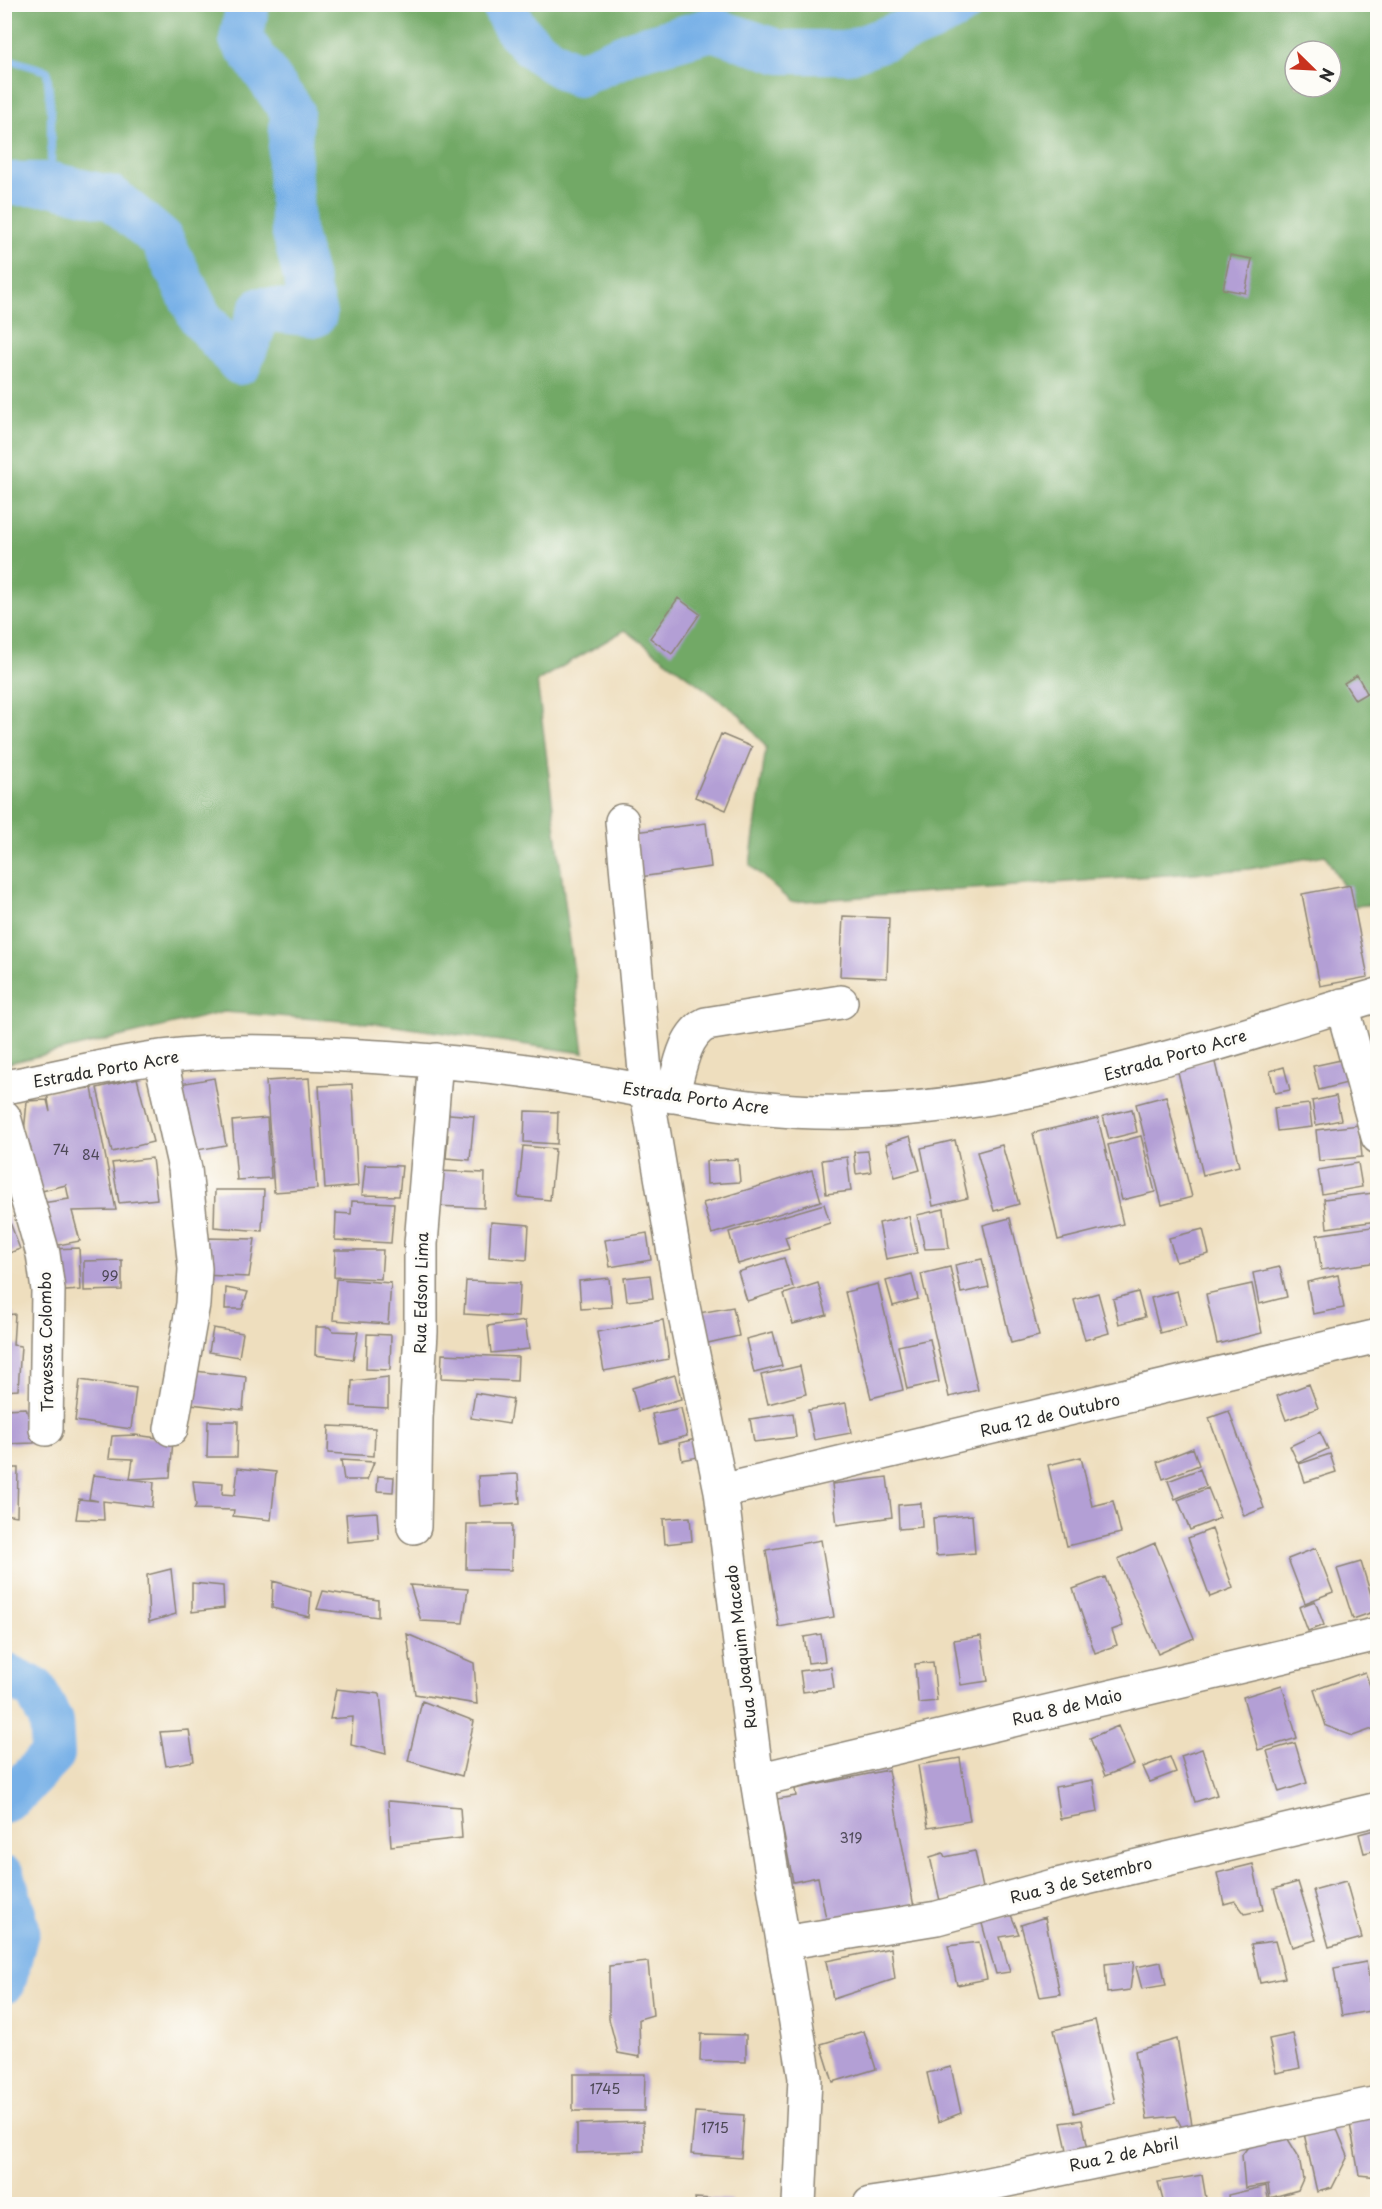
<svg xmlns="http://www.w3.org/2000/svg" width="1382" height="2209" font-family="'Playpen Sans',sans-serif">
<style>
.forest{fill:#72a966;stroke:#4e6a48;stroke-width:1.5;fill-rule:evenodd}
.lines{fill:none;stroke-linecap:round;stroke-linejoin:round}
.stream{stroke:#77b0e7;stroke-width:8}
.river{stroke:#77b0e7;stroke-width:44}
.building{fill:#b39fd5}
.minor-casing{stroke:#8c8474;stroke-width:36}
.minor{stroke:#fff;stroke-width:33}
.labels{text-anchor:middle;stroke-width:6;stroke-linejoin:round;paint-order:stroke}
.number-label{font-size:14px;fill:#4d4856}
.street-label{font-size:16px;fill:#2b2b2b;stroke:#fdfcf7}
</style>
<rect width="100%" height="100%" fill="#fdfcf7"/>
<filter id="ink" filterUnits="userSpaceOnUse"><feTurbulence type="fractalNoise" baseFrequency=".0167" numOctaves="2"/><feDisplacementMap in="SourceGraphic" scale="12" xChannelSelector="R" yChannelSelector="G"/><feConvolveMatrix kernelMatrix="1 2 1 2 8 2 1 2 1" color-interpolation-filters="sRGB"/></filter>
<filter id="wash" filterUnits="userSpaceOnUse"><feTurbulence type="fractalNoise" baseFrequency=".008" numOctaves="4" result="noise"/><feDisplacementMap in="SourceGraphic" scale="24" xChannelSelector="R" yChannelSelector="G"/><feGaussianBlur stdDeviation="1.35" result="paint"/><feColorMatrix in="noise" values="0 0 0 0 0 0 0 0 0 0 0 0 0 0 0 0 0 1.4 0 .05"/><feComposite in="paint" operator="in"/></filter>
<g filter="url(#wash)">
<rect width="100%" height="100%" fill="#eedebe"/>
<path class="forest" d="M4 5H1377V904L1355 906 1325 855 1249 869 791 902 750 865 766 747 740 715 625 630 537 681 584 1053 381 1024 224 1012 5 1064ZM1295 51H1331V87H1295Z"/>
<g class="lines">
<path class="stream" d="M4 58 47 71 51 113V184"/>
<path class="river" d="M503 4C515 38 547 61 578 75L634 51 712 29 780 52H849L929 22 961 4
M4 184H51L112 198 162 240 200 317 240 363 261 309 315 315 293 230 289 164 292 111 241 39 248 4
M4 1674 35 1689 51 1721 53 1754 21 1788 4 1801
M4 1878 18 1928 4 1982"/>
</g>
<g id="blocks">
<path class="building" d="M1230 255 1252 259 1245 293 1223 289Z
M678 598 700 614 672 654 650 638Z
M1357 675 1367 693 1355 700 1344 683Z
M721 734 752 747 726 810 695 797Z
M706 823 711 867 640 877 635 832Z
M1350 885 1368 977 1320 986 1302 894Z
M843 916 889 918 887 978 840 976Z
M1214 1058 1239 1166 1203 1175 1177 1068Z
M1341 1060 1347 1083 1319 1090 1313 1066Z
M1284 1067 1290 1090 1275 1093 1270 1071Z
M137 1078 153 1142 112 1152 97 1088Z
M214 1078 226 1145 192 1151 180 1084Z
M309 1078 317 1189 274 1192 266 1081Z
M352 1084 358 1186 325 1189 319 1086Z
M92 1088 116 1210 72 1211 80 1241 48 1247 34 1204 69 1199 66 1185 34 1193 23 1144 27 1101 47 1100 50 1112 47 1092Z
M1166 1096 1192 1197 1162 1205 1136 1104Z
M1336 1096 1341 1120 1316 1125 1312 1101Z
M1309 1104 1312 1127 1277 1131 1274 1108Z
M1132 1109 1137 1132 1109 1139 1103 1116Z
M525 1111 558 1112 557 1144 524 1142Z
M437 1113 474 1116 470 1160 446 1158 448 1135 435 1133Z
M267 1118 271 1178 237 1180 232 1121Z
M1098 1118 1123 1224 1058 1240 1033 1133Z
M1359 1125 1362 1157 1319 1161 1316 1130Z
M910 1136 920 1170 895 1177 886 1144Z
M1141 1136 1155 1192 1122 1200 1108 1145Z
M955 1140 968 1198 933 1206 921 1148Z
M1002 1145 1019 1204 994 1211 977 1152Z
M523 1146 555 1149 550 1200 518 1197Z
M868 1151 871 1172 856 1174 854 1152Z
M847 1157 851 1191 826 1194 822 1160Z
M152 1158 157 1199 119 1203 112 1163Z
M738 1159 740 1182 707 1184 706 1161Z
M1358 1163 1362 1187 1322 1194 1318 1170Z
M365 1165 402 1166 399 1196 362 1195Z
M812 1170 821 1201 712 1234 703 1203Z
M437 1171 485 1173 484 1208 435 1206Z
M215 1190H264L262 1231 214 1227Z
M1373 1193 1377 1221 1327 1228 1324 1199Z
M352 1201 394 1203 391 1243 335 1240 336 1213 351 1214Z
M824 1204 830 1223 785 1237 789 1249 738 1264 729 1232Z
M944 1209 949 1248 925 1249 917 1215Z
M909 1216 917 1253 886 1259 879 1223Z
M8 1217 20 1249 4 1255V1219Z
M1010 1218 1039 1336 1011 1343 983 1225Z
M491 1222 529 1225 527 1260 489 1257Z
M1378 1226V1262L1321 1270 1317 1235Z
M1203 1229 1209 1254 1176 1262 1169 1238Z
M647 1233 651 1260 610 1267 605 1240Z
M203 1238 255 1239 249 1277 201 1275Z
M79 1248 81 1290 50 1292 48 1249Z
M335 1250H383L381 1279 334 1277Z
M784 1258 793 1287 747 1301 738 1272Z
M982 1259 989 1287 961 1293 955 1265Z
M122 1260V1290L84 1291V1261Z
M950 1267 978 1390 949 1397 921 1274Z
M1280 1267 1287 1297 1259 1304 1253 1273Z
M912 1274 918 1299 893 1306 886 1281Z
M650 1275 653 1298 627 1301 624 1278Z
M1338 1275 1344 1308 1313 1314 1307 1282Z
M609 1278 612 1307 581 1309 579 1281Z
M336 1279 391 1283 388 1324 333 1320Z
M466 1281 520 1283 518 1317 464 1314Z
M818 1283 827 1315 793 1324 784 1294Z
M878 1284 903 1390 871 1398 845 1292Z
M1252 1284 1262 1333 1217 1344 1206 1294Z
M226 1288 248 1292 242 1309H225Z
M1177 1291 1186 1326 1160 1333 1151 1298Z
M1138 1292 1145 1317 1119 1324 1113 1299Z
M1098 1293 1109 1333 1085 1340 1074 1300Z
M733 1307 739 1336 699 1345 693 1314Z
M15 1314 13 1345 21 1346 18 1390 4 1391V1315Z
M663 1320 669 1359 604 1371 597 1332Z
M525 1321 529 1349 491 1353 488 1326Z
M316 1327H329L333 1331 358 1332 353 1360 315 1355Z
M213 1328 243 1333 239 1357 209 1352Z
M773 1332 782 1366 754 1373 746 1339Z
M367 1334 391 1335 390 1370 366 1369Z
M930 1339 939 1382 907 1389 898 1346Z
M442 1354 518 1357 517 1381 441 1378Z
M800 1366 806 1394 768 1404 761 1375Z
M195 1371 246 1377 243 1410 191 1404Z
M675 1375 681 1399 638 1411 632 1388Z
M388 1377V1408L351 1406 352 1381Z
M80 1380 136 1388 131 1429 75 1421Z
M1309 1384 1318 1408 1286 1420 1277 1396Z
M475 1393 513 1399 509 1424 471 1418Z
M846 1403 851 1433 814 1440 808 1410Z
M26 1408 28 1415 40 1416 34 1443 4 1444V1409Z
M681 1408 687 1436 659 1443 652 1414Z
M1229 1411 1264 1508 1244 1516 1209 1418Z
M793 1413 796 1437 754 1442 750 1419Z
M208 1421H238L237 1457H207Z
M329 1426 375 1428 374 1456 328 1453Z
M1320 1432 1328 1449 1298 1463 1290 1446Z
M135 1435 173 1440 170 1477 130 1479 154 1482 152 1507 103 1501 104 1520 76 1519 79 1499 98 1501 89 1499 93 1475 130 1479 133 1459 109 1458 112 1436Z
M700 1438 704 1456 682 1460 679 1443Z
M1193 1448 1199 1465 1163 1479 1157 1462Z
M1330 1454 1336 1472 1305 1482 1299 1464Z
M1081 1457 1092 1506 1113 1501 1121 1533 1067 1546 1048 1465Z
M341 1460 374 1462 367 1480H344Z
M4 1468H18L17 1516 4 1514Z
M238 1468 276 1472 271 1520 233 1516 234 1510 194 1509 196 1505 193 1481 223 1483 222 1494 235 1495Z
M1200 1469 1206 1486 1175 1499 1168 1481Z
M518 1474 520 1503 480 1506 478 1476Z
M378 1476 394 1477 393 1492 377 1491Z
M887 1477 892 1517 837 1525 832 1484Z
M1208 1488 1220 1518 1190 1530 1178 1500Z
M921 1503 922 1527 899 1529 898 1505Z
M377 1512 379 1539 348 1542 346 1514Z
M972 1515 975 1553 936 1556 933 1518Z
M690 1517 692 1541 665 1544 663 1519Z
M467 1524H512L511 1570 466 1569Z
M1212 1529 1233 1588 1210 1597 1188 1538Z
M821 1540 834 1617 779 1627 766 1550Z
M1155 1543 1194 1638 1158 1654 1118 1559Z
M1316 1548 1333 1592 1305 1603 1288 1559Z
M1361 1562 1376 1611 1353 1619 1337 1569Z
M171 1569 176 1614 149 1622 147 1575Z
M1105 1577 1123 1626 1112 1630 1117 1645 1095 1653 1073 1589Z
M273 1581 311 1592 309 1617 272 1608Z
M192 1583 223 1586 224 1608 192 1612Z
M410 1585 468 1589 463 1623 421 1621Z
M323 1591 378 1600V1617L317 1609Z
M1315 1601 1324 1625 1308 1631 1299 1607Z
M407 1634 474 1663 477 1704 415 1694Z
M821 1634 825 1661 808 1663 804 1637Z
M981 1636 988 1681 961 1685 954 1640Z
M933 1662 937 1701 918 1703 915 1664Z
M831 1667 834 1688 803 1692 800 1671Z
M1365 1672 1378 1708V1727L1353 1736 1326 1726 1314 1690Z
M1282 1685 1297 1738 1258 1750 1243 1697Z
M336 1689 380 1694 386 1754 351 1745 353 1717 330 1719Z
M422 1701 474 1721 462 1776 408 1761Z
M1118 1726 1134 1764 1105 1776 1090 1738Z
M189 1730 194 1761 166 1766 160 1732Z
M1295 1743 1307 1783 1279 1792 1267 1751Z
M1202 1749 1217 1795 1195 1802 1181 1756Z
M1170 1757 1176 1772 1150 1782 1143 1767Z
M960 1758 970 1821 928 1828 918 1765Z
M888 1770 914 1907 827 1924 818 1877 793 1882 777 1799 796 1796 795 1789Z
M1093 1780 1098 1812 1060 1819 1055 1787Z
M388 1801 460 1807 462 1838 391 1846Z
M1378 1829V1850L1364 1853 1359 1834Z
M975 1851 983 1888 940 1901 930 1857 943 1853 945 1857Z
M1253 1864 1263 1910 1245 1914 1235 1901 1224 1904 1217 1873Z
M1346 1881 1362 1938 1329 1947 1313 1890Z
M1298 1882 1316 1940 1292 1947 1274 1889Z
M1011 1915 1019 1934 1000 1937 1010 1972 996 1974 981 1920Z
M1045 1917 1060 1994 1040 1997 1021 1925Z
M1275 1941 1285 1978 1260 1983 1251 1944Z
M979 1942 987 1979 957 1985 948 1946Z
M891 1948 895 1979 833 1999 826 1961Z
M1134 1961 1130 1990 1107 1993 1105 1964Z
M648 1962 653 2015 639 2019 640 2057 618 2053 609 2019V1966Z
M1161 1962 1166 1985 1142 1989 1136 1967Z
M1366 1962 1375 2010 1342 2016 1334 1968Z
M1095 2020 1115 2103 1074 2113 1054 2030Z
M864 2031 876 2069 833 2082 821 2044Z
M701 2034 746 2035V2062L700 2061Z
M1293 2034 1300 2068 1276 2073 1269 2039Z
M1177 2039 1193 2130 1184 2132 1176 2116 1147 2119 1135 2051Z
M951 2067 961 2113 938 2122 927 2073Z
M573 2074H645L644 2111H573Z
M695 2112 744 2115 741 2158 691 2154Z
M1374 2114 1378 2126V2177L1359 2175 1349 2118Z
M1082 2120 1089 2154 1069 2159 1061 2123Z
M643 2122 644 2151 577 2153V2124Z
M1334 2122 1348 2156 1332 2188 1317 2192 1303 2129Z
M1283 2131 1299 2157 1303 2179 1298 2190 1270 2198 1268 2184 1245 2188 1242 2155 1257 2135Z
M1202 2175 1207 2204H1164L1158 2182Z
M1266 2186 1269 2204H1229L1228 2195Z
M695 2198 731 2200V2204H696Z"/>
</g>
</g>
<g filter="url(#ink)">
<use href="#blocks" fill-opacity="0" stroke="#8c8474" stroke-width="1.5"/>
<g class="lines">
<defs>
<path id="minor" d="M622 821 647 1093 683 1306 721 1491 757 1780 805 2078 799 2204
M1342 1005 1378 1137
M160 1057 185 1169 195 1269 193 1304 171 1429
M4 1087C57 1078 110 1063 163 1057 224 1049 284 1052 345 1055 401 1058 457 1062 512 1069 626 1083 738 1116 853 1112 1034 1106 1205 1047 1378 995
M672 1096C679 1073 683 1035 706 1024L841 1002
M4 1117 43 1254 48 1290 46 1429
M721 1491 1378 1336
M414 1527 416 1418 421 1332V1244L436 1060
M757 1780 1378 1634
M783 1943 937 1918 1057 1885 1378 1809
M870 2204 945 2193 1378 2103"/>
</defs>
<use href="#minor" class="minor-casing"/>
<use href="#minor" class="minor"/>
</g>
</g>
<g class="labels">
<g class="number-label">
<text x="61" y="1155">74</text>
<text x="91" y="1160">84</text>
<text x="110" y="1281">99</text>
<text x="851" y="1843">319</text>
<text x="605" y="2094">1745</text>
<text x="715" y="2133">1715</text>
</g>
<g class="street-label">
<text transform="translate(1175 1055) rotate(-16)" y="6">Estrada Porto Acre</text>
<text transform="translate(106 1069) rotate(-10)" y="6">Estrada Porto Acre</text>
<text transform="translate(696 1098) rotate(8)" y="6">Estrada Porto Acre</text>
<text transform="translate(421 1293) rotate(-89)" y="6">Rua Edson Lima</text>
<text transform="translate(46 1342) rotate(-91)" y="6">Travessa Colombo</text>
<text transform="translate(1050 1415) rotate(-13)" y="6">Rua 12 de Outubro</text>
<text transform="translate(741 1647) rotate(-97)" y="6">Rua Joaquim Macedo</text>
<text transform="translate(1067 1707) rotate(-13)" y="6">Rua 8 de Maio</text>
<text transform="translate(1081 1880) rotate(-14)" y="6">Rua 3 de Setembro</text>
<text transform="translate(1124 2154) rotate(-12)" y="6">Rua 2 de Abril</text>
</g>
</g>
<rect width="1382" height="2209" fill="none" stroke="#fdfcf7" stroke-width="24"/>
<g transform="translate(1313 69) rotate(114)"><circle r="28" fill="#fdfcf7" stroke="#a9a8a5" stroke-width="1.5"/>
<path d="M0-4.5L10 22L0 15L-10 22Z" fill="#c8321e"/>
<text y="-9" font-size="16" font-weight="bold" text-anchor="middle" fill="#2b2b2b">N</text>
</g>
</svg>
